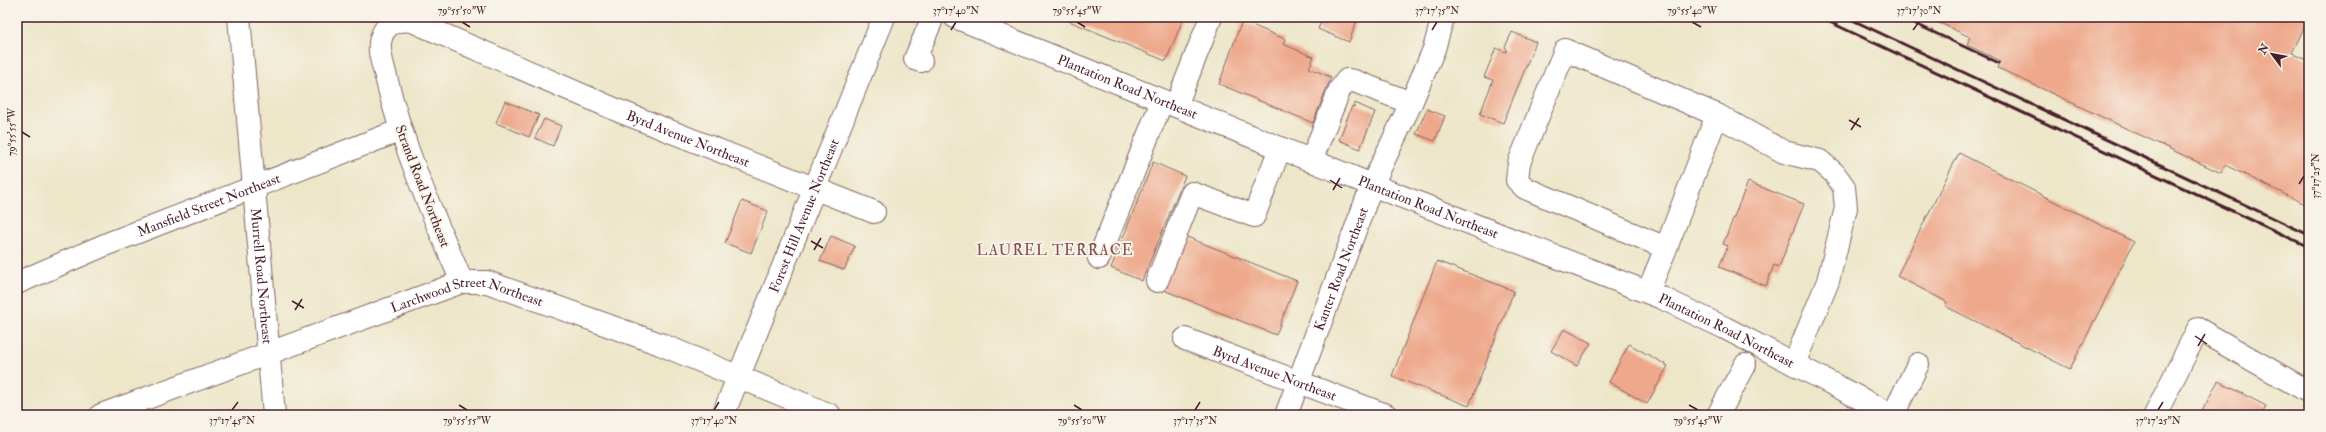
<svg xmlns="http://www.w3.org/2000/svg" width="2326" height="432" font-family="'IM FELL Double Pica',serif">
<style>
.building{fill:#eea88b}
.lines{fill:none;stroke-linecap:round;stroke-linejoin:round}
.minor-casing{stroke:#836562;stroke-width:24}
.minor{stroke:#fff;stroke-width:22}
.rail{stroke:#4a1f2b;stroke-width:3}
.ticks{fill:none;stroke:#4a1f2b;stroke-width:1.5}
.labels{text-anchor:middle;stroke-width:4;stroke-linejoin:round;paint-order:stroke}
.street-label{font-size:14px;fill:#4a1f2b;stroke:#f7f3e8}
.neighbourhood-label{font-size:15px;letter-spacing:1px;fill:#834f4d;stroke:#f7f3e8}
.neatline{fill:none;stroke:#4a1f2b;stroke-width:1.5}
.ticks-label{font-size:10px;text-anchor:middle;fill:#4a1f2b}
</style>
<rect width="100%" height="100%" fill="#f7f3e8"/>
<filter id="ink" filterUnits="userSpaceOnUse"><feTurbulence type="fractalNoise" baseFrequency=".025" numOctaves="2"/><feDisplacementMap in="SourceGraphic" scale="8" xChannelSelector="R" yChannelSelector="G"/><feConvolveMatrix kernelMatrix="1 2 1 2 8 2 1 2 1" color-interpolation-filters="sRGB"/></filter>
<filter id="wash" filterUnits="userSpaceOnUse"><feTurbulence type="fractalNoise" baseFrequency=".012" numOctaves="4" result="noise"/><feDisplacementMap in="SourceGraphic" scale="16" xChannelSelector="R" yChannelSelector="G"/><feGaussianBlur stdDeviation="0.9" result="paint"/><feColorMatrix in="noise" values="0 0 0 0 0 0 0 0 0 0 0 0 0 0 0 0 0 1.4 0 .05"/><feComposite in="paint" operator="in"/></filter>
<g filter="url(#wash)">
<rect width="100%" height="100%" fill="#ede6c9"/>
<g id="blocks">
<path class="building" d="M1059 17H1184L1166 61Z
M1323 17H1358L1349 42 1318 29Z
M1927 17H2309L2292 53 2309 61V206L2225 165 2221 173 1998 68 2001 61 1967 45 1970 37Z
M1242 21 1285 39 1283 44 1314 57 1309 68 1331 77 1313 123 1219 84Z
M1512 32 1536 42 1503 123 1480 114 1493 80 1484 77 1496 48 1506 52 1507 49 1505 47Z
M505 101 539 115 529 137 496 123Z
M1355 103 1375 112 1360 149 1339 140 1352 106 1354 107Z
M1427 109 1445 116 1435 141 1416 134Z
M544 119 561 126 553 146 535 138Z
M1959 153 2134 242 2070 369 1945 306 1947 302 1897 276Z
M1153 162 1185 176 1142 281 1111 268Z
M1748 182 1804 204 1779 267 1774 265 1766 286 1719 267 1728 246 1723 244Z
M742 201 768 211 751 253 725 243Z
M1182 235 1297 281 1276 335 1161 289Z
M831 236 855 246 844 270 820 261Z
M1437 261 1514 291 1469 406 1392 376Z
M1564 329 1591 343 1577 366 1551 351Z
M1629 344 1668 366 1647 404 1609 382Z
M2218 381 2266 406 2262 415H2200Z"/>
</g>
</g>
<g filter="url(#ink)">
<use href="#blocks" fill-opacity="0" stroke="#836562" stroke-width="1"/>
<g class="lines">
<defs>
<g id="minor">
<path id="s1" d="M239 17 274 415"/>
<path id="s2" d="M955 17 1372 185 1662 298 1725 328 1892 415"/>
<path d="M921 61 915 59 933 17"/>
<path d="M1176 106 1211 17"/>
<path d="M1717 115 1784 152 1820 161 1834 173 1844 187 1846 208 1828 281 1794 364"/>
<path d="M1311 161 1340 89 1347 80 1354 81 1411 103"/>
<path d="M1099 258 1162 101"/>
<path d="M1157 281 1192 193 1254 216 1280 148"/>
<path id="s3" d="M462 282C433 215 403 148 386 77 383 64 377 50 381 38 385 23 398 19 412 21L619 111 874 212"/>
<path id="s4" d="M17 283 107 244 401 130"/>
<path d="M1648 292 1666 248 1525 188 1517 180 1519 163 1565 50 1717 115 1666 248"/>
<path id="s5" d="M1185 339 1386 415"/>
<path id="s6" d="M101 415 462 282H487L660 344 830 415"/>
<path id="s7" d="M723 415 884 17"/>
<path id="s8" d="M1286 415 1372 185 1411 103 1434 49 1443 17"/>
<path d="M1718 415 1745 365"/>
<path d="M1893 415 1918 364"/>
<path d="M2155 415 2198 329 2309 392"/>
</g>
</defs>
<use href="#minor" class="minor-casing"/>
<use href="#minor" class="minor"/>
<path class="rail" d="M1819 17 2309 247
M1846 17 2309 235
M1901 17 1999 63"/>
</g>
</g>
<path class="ticks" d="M462 22 470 27M1077 22 1085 27M1692 22 1701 27M951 30 956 22M1432 30 1437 22M1913 30 1919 22M1849 120 1861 127M1851 130 1859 118M22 132 30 137M1330 180 1342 188M2299 184 2304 176M1333 190 1340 178M811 241 823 248M814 250 821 238M292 301 304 308M295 310 302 299M2195 336 2207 344M2198 346 2205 334M459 405 467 410M1074 405 1082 410M1689 405 1698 410M232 410 238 402M714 410 719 402M1195 410 1200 402M2158 410 2163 402"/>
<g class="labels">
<g class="street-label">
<text dy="5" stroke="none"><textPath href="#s2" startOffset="186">Plantation Road Northeast</textPath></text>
<text dy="5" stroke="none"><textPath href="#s3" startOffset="598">Byrd Avenue Northeast</textPath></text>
<text transform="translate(423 186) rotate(69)" y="5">Strand Road Northeast</text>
<text dy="5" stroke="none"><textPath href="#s4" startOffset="207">Mansfield Street Northeast</textPath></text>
<text dy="5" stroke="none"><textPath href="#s2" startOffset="510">Plantation Road Northeast</textPath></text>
<text dy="5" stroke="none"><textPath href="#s7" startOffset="215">Forest Hill Avenue Northeast</textPath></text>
<text dy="5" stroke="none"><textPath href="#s8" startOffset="156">Kanter Road Northeast</textPath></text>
<text dy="5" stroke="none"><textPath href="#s1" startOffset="260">Murrell Road Northeast</textPath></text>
<text dy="5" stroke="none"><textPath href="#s6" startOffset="389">Larchwood Street Northeast</textPath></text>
<text dy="5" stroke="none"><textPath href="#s2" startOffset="833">Plantation Road Northeast</textPath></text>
<text dy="5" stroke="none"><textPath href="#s5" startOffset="96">Byrd Avenue Northeast</textPath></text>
</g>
<g class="neighbourhood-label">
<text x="1055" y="255">LAUREL TERRACE</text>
</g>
</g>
<rect width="2326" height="432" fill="none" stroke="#f7f3e8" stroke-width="44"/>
<g transform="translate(2272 54) rotate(302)" stroke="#f7f3e8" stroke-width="3" paint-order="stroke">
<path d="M0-3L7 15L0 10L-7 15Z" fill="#4a1f2b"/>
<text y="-6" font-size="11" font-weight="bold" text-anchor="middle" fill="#4a1f2b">N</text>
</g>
<rect x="22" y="22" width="2282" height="388" class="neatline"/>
<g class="ticks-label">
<text x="462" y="14">79°55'50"W</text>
<text x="956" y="14">37°17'40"N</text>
<text x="1077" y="14">79°55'45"W</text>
<text x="1437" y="14">37°17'35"N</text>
<text x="1692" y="14">79°55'40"W</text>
<text x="1919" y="14">37°17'30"N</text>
<text transform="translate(11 132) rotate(-90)" y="4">79°55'55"W</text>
<text transform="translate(2315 176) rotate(-90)" y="4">37°17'25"N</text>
<text x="232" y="424">37°17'45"N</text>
<text x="467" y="424">79°55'55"W</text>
<text x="714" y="424">37°17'40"N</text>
<text x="1082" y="424">79°55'50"W</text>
<text x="1195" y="424">37°17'35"N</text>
<text x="1698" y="424">79°55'45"W</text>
<text x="2158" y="424">37°17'25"N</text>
</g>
</svg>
